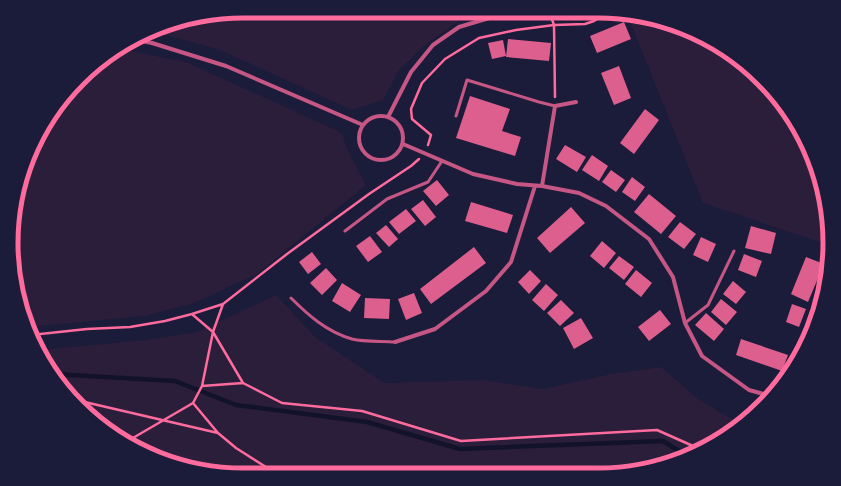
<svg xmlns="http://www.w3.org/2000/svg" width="841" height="486" font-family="'PT Sans',sans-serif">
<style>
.green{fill:#2a1e3b}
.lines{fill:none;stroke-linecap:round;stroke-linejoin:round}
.stream{stroke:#12122b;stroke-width:4.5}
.building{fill:#dd5f8e}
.path{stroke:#ff6b9d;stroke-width:2.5}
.service{stroke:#c65784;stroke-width:3}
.minor{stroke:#c65784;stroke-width:4}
.rim{fill:none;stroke:#ff6b9d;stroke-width:5}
</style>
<rect width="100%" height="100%" fill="#1b1b3a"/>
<path class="green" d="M243 11H473L425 45 399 70 383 100 352 110 218 49 153 32 169 23Z
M638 16 673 23 727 50 791 114 825 198 826 244 703 203 629 19Z
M120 49 186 62 338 131 343 136 347 149 366 185 257 274 194 303 145 316 28 327 11 258 19 183 50 114 102 59Z
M276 295 315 337 384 383 483 380 543 389 611 374 661 367 698 399 740 424 714 444 672 463 613 474H228L169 463 114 436 59 384 39 350 146 340 197 332Z"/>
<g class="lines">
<path class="stream" d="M53 374 175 381 236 405 367 422 460 449 663 441 687 456"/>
</g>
<path class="building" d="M624 22 631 39 597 53 590 36Z
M508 39 551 43 549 61 506 57Z
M503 40 506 56 492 59 488 43Z
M619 66 631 98 614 105 601 73Z
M470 96 510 109 502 131 521 137 515 156 456 138Z
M645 109 659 120 634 154 620 143Z
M565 145 586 157 577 172 556 159Z
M592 155 608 166 599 181 582 170Z
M611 170 625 180 616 192 602 182Z
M632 177 645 187 635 201 622 192Z
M437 180 449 195 436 206 423 191Z
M649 194 676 216 661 234 634 212Z
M423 200 436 217 425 226 411 209Z
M471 202 513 215 507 233 465 221Z
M571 207 585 223 550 253 537 238Z
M406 209 416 221 399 234 389 222Z
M680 222 696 234 684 249 668 237Z
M386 225 398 239 389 247 376 233Z
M751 226 776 233 771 254 745 248Z
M370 236 382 252 368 262 356 246Z
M701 237 716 244 708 262 693 255Z
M602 241 616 253 604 268 590 256Z
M474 247 486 263 431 304 420 289Z
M312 252 321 264 308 274 299 262Z
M744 254 762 261 756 277 738 270Z
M619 256 634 267 624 280 609 268Z
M806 257 824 264 808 302 791 294Z
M326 268 337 280 322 295 310 283Z
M530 270 541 281 529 294 518 282Z
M636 270 652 283 641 297 625 284Z
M733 281 746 292 736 304 723 294Z
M342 283 361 295 350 312 332 301Z
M546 284 558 295 544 311 532 300Z
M414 293 422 313 406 320 398 299Z
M365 298 390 299 389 319 364 318Z
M721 299 737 312 726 325 711 312Z
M561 300 574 313 560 326 547 313Z
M792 304 806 309 799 327 786 322Z
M660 310 671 324 649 341 638 327Z
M706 313 724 329 714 341 695 325Z
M581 318 593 338 574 349 563 328Z
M741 339 788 355 782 371 736 355Z"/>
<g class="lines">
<path class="path" d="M549 11 554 25 585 24 594 21 602 16 615 12
M428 145 431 135 412 119 411 109 422 83 445 59 479 38 516 30 554 25 555 97
M193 315 213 332 243 383
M31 335 87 329 130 327 165 321 192 314 223 304 287 254 369 194 411 166 419 159
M202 386 243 383 282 403 362 411 461 441 657 430 702 450
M76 400 218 433
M193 403 218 433 236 448 277 474
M126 442 193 403 202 386 213 332 223 304"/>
<path class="service" d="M456 116 467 80 539 102 555 106
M345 231 387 199 428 182 442 161
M291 298C308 315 327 332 352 339 364 342 382 341 395 342
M685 323 708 305 734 251"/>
<path class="minor" d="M137 40 152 43 226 66 363 125
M359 138a22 22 0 1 1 44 0a22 22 0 1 1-44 0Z
M388 117 411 72 433 45 459 27 513 11
M403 144 473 174 517 184 542 186 579 193 606 206 649 239 673 277 685 323 702 356 749 390 771 396
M542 186 555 106 576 102
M395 342 435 329 486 291 511 262 535 186"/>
</g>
<path d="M0 0H841V486H0ZM243 18H598A225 225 0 0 1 823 243V243A225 225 0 0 1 598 468H243A225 225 0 0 1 18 243V243A225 225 0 0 1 243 18Z" fill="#1b1b3a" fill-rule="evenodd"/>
<path class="rim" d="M243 18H598A225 225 0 0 1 823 243V243A225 225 0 0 1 598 468H243A225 225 0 0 1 18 243V243A225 225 0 0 1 243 18Z"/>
</svg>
